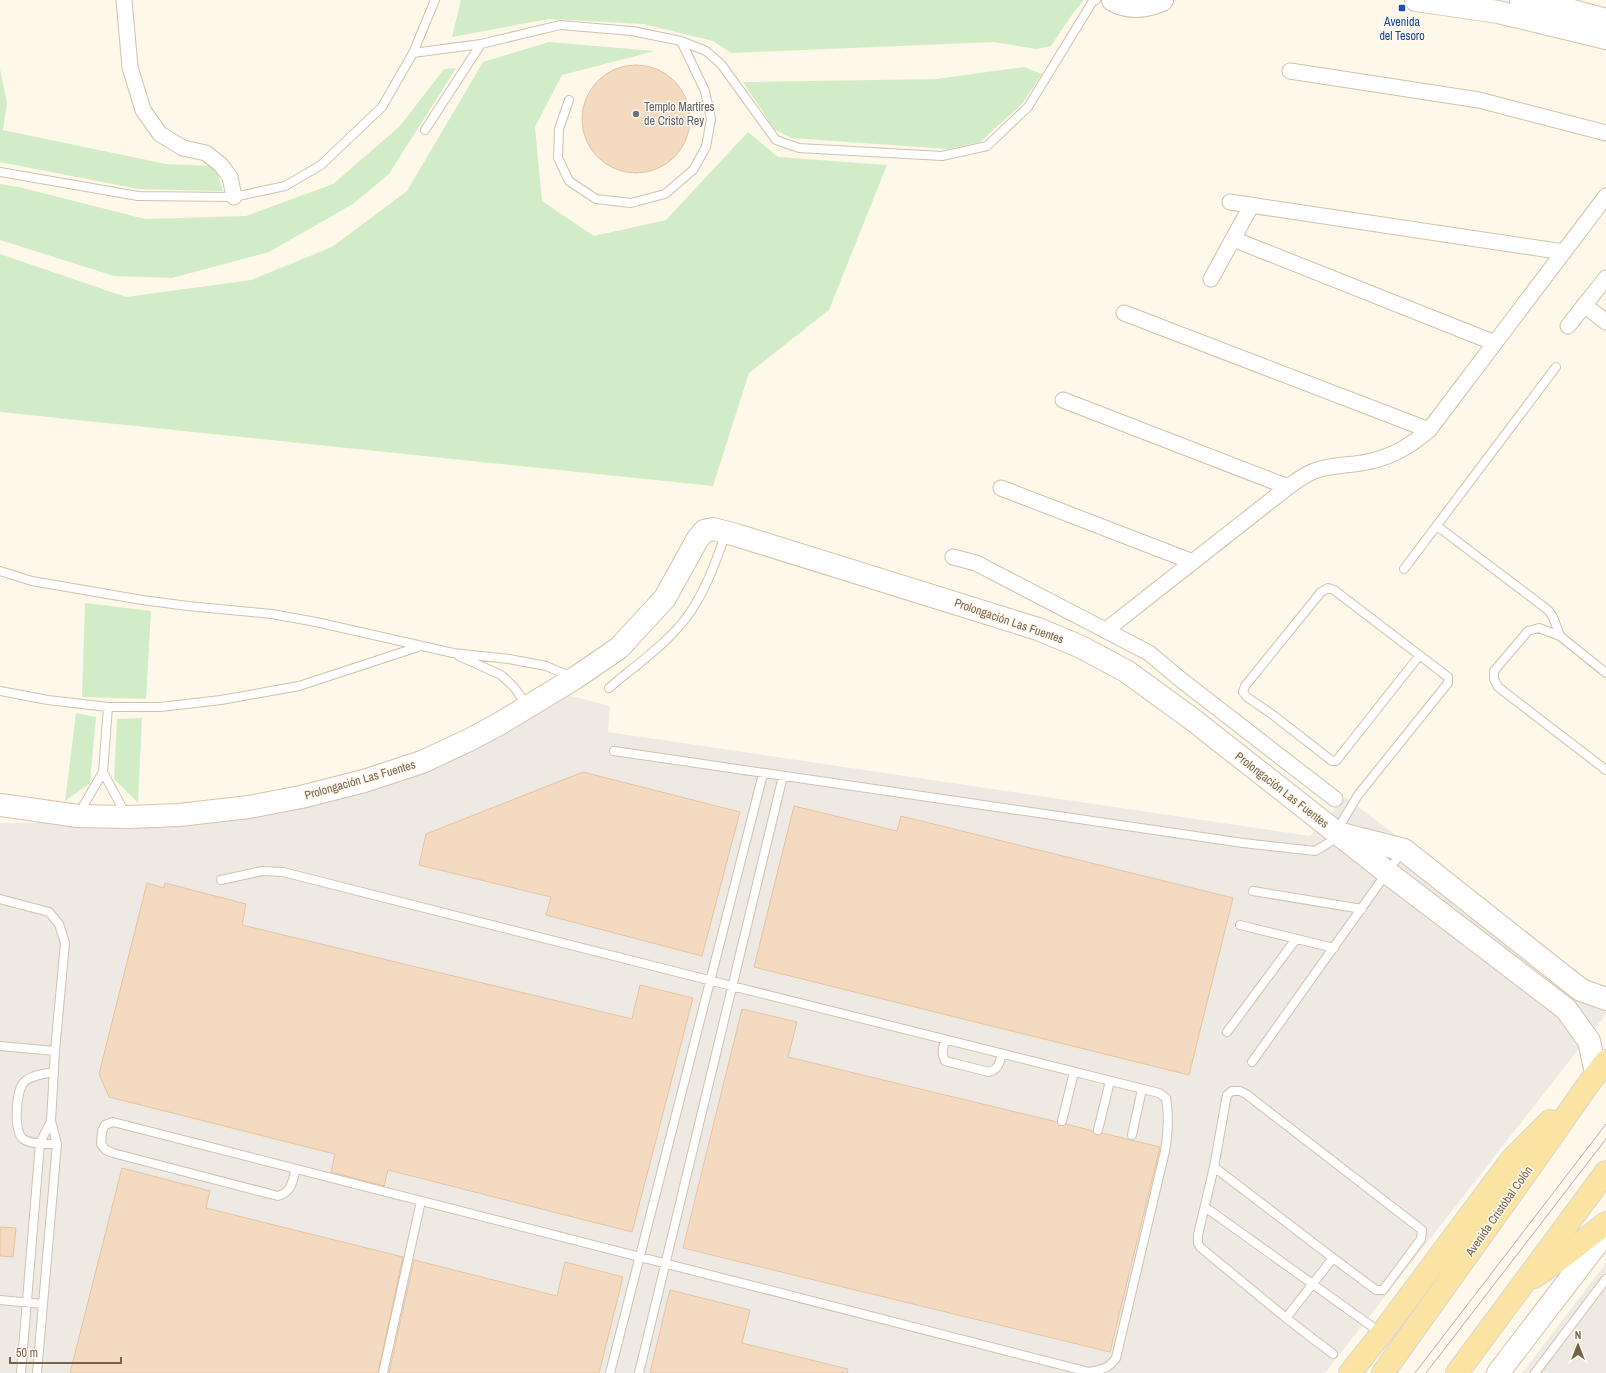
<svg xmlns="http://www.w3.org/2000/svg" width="1606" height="1373" font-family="'Archivo Narrow',sans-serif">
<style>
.industrial{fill:#eeeae3}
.green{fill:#d3ecc8}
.building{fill:#f3dac1;stroke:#e6c2a1}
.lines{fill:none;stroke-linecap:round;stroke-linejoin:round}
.lane-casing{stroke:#d0c1af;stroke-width:10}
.street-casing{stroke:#d0c1af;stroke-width:17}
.secondary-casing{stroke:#d3c2ad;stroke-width:24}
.primary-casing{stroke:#dcd6d0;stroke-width:24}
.lane{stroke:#fff;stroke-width:8}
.street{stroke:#fff;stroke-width:15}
.secondary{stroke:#fff;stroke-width:22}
.primary{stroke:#fbe3a3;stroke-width:22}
.tram{stroke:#bca7c9;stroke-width:1}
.transit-dot{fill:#1a4fb4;stroke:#fffbf1;stroke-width:1.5}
.worship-dot{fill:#6b7280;stroke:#fffbf1;stroke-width:1.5}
.labels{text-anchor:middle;stroke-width:3;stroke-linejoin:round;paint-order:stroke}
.transit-label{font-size:12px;fill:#164399;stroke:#fffbf1}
.worship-label{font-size:12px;fill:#5b616d;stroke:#fffbf1;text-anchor:start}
.street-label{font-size:12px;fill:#79614c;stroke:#fffbf1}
</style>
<rect width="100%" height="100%" fill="#fdf8ea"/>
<path class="industrial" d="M563 694 610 706 608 732 1310 836 1345 797 1606 993V1014L1325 1373H0V823H97L268 813Z
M1606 1263V1373H1522Z"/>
<path class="green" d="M461 0H1084L1071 16 1051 46 1037 49 993 42 731 53 713 41 643 24 549 19 452 37Z
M549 42 655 51 562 75 535 127 542 201 594 236 666 220 748 132 778 157 887 165 829 310 749 373 713 486 0 412V254L126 297 251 280 332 247 407 191 483 62Z
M1024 67 1042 74 1022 104 980 142 948 149 791 138 774 129 743 82 936 79Z
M456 68 389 174 353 204 269 252 172 278 114 276 0 240V184L19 187 145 219 246 216 333 184 400 126 444 69Z
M0 69 7 103 3 130 166 164 215 166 223 191 138 189 0 162Z
M85 603 151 611 146 699 82 697Z
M76 713 96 717 90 783 65 801Z
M142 718 138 803 114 779 117 719Z"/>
<path class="building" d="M582 119a54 54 0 1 1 108 0a54 54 0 1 1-108 0Z
M583 772 740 812 702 956 546 915 551 897 419 865 426 834Z
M794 806 897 831 901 816 1233 898 1189 1075 754 967Z
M147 883 164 888 165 883 246 904 242 925 632 1019 640 985 693 998 632 1232 388 1170 384 1186 331 1172 335 1154 109 1097 99 1074Z
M742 1009 797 1022 788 1057 1057 1122 1060 1126 1066 1124 1093 1131 1096 1135 1102 1133 1160 1147 1110 1352 683 1248Z
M122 1168 210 1191 206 1208 403 1257 378 1373H70Z
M0 1227 16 1228 13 1257 0 1256Z
M414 1260 557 1296 565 1262 623 1277 599 1373H389Z
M670 1290 750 1310 742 1343 848 1369 847 1373H650Z"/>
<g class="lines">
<defs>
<path id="lane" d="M413 53 481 44
M569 100 559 129 558 158 569 181 596 199 631 203 665 194 693 170 706 147 711 119 705 91 681 41
M425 130 481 44 560 25 632 31 681 41 706 51 721 64 776 140 799 148 942 156 987 146 1028 107 1093 1 1096 0
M0 172 138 196 234 197 285 186 321 165 382 107 413 53 435 0
M1437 526 1548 610 1553 617 1560 636 1606 673
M1404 569 1556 367
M0 571 32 581 142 600 188 606 272 614 316 622 453 653 509 659 546 666 572 677
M1560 636 1539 628 1528 631 1494 671V679L1498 687 1606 770
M459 656 501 675 514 687 527 706
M609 688C637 664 674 639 693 608 708 584 717 559 726 532
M0 691 48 700 108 707H160L221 700 299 686 418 647
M108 707 103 772 126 815
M614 751 1243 843 1315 851 1330 842 1358 795 1448 683V677L1334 590 1328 588 1321 592 1245 686 1243 692 1247 697 1273 715 1332 761H1336L1419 656
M78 815 103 772
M221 880 262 871 283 872 732 986 1159 1093 1166 1098C1169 1115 1168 1134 1165 1151L1116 1358C1108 1369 1103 1369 1089 1372L113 1122 105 1125 102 1131 101 1144 106 1150 113 1153 278 1196C292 1192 292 1182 296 1169
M1253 891 1362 909
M0 899 49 912 59 924 65 943 55 1051 51 1121 57 1144 37 1373
M1240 925 1334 948
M1227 1032 1296 939
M945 1040C943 1048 941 1053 945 1061L989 1072C999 1069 999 1063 1002 1054
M0 1046 55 1051
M1252 1062 1403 850
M54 1072C44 1074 31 1075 24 1082 16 1091 13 1130 23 1139 32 1145 47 1144 57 1144
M1232 1091H1240L1246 1094 1422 1230 1421 1239 1383 1290H1376L1333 1258 1286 1318 1200 1247 1198 1243V1235L1214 1167 1226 1100 1227 1095Z
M1062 1121 1074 1072
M1098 1130 1110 1081
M1132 1135 1142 1089
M1214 1167 1333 1258
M1205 1207 1381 1333
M0 1300 43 1304
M1286 1318 1333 1354
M21 1373 40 1143 51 1121
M383 1373 421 1201
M610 1373 763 774
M639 1373 783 776
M1535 1373 1606 1279"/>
<path id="street" d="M124 0 130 67 143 110 160 134 183 148 206 153 221 165 230 177 234 197
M1290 71 1479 100 1606 133
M1230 202 1564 252
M1233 239 1495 343
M1211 279 1251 206
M1584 305 1606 322
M1124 313 1429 430
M1568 326 1606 278
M1063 400 1288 487
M1001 488 1193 562
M953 557 976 563 1149 653 1180 679 1335 799
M1106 630 1288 487C1298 480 1308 472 1320 469 1335 465 1352 465 1367 462 1392 457 1410 446 1429 430L1606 196"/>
<path id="secondary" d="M1113 0C1129 9 1146 7 1162 0
M1416 0 1498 12 1606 38
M1521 0 1569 10 1606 20
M0 805 78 816 128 817 179 815 249 807 301 797 364 781 422 762 469 740 499 724 575 678 619 648 665 598 697 540 704 531 713 529 736 535 1038 629 1079 646 1126 671 1192 719 1388 873 1566 1009 1589 1041 1596 1073
M1345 835 1404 850 1581 990 1606 999
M1498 1373 1606 1232"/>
<path id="primary" d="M1534 1277 1556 1262 1606 1223
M1350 1373 1382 1333 1512 1159 1550 1121
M1383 1373 1531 1166 1587 1086 1606 1061
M1457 1373 1606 1172"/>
</defs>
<use href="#lane" class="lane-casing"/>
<use href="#street" class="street-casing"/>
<use href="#secondary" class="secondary-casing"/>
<use href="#primary" class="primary-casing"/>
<use href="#lane" class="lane"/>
<use href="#street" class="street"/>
<use href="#secondary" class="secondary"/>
<use href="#primary" class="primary"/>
<path class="tram" d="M1415 1373 1606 1124
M1426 1373 1606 1139"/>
</g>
<rect class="transit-dot" x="1398" y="4" width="8" height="8" rx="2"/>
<circle class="worship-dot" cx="636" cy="114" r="4"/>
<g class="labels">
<g class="transit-label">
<text x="1402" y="26">Avenida<tspan x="1402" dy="14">del Tesoro</tspan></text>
</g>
<g class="worship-label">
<text x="644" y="111">Templo Martires<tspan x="644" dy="14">de Cristo Rey</tspan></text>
</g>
<g class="street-label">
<text transform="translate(1009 621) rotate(19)" y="4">Prolongación Las Fuentes</text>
<text transform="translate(360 780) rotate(-16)" y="4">Prolongación Las Fuentes</text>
<text transform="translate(1282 790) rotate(38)" y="4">Prolongación Las Fuentes</text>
<text transform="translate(1499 1211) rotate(-55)" y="4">Avenida Cristóbal Colón</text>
</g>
</g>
<g transform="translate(1578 1345)" stroke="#fffbf1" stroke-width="3" paint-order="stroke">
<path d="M0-3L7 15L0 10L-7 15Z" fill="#79614c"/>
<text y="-6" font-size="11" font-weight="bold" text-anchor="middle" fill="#79614c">N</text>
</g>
<path d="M10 1357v6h111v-6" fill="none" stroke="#79614c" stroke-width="2"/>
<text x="16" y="1357" font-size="12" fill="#79614c" stroke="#fffbf1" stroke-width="3" paint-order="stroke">50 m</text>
</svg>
